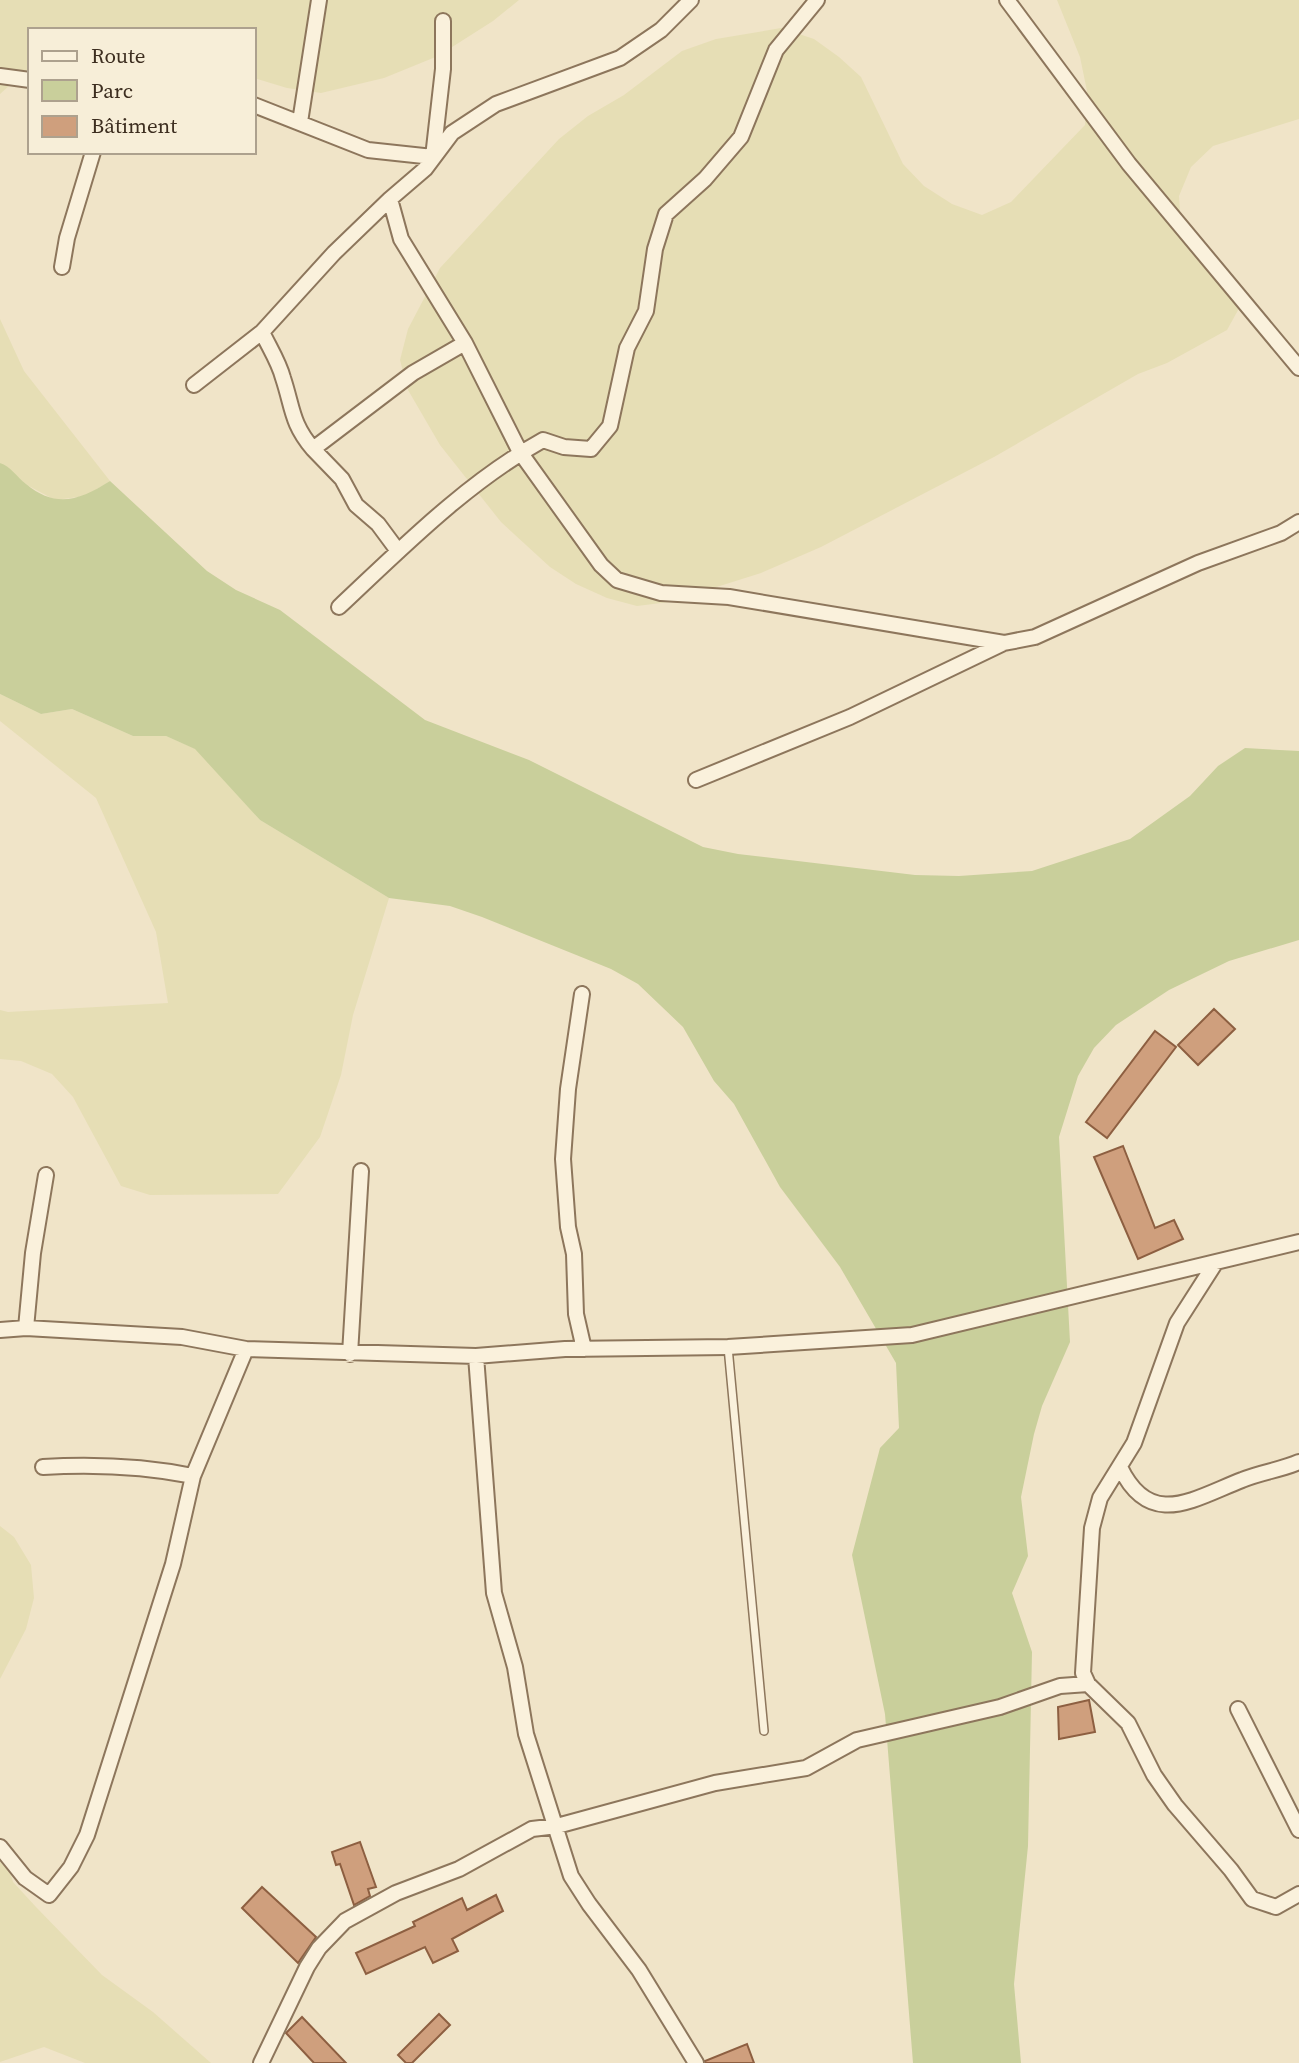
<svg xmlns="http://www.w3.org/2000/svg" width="1299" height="2063" font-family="'Source Serif 4',serif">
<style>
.farmland{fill:#e6deb5}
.green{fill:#c9cf9b}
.building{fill:#cf9f7d;stroke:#8d5f41;stroke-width:2}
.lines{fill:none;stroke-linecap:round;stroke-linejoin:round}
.service-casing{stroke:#8d765c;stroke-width:10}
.minor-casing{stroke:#8d765c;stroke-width:18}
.service{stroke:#faf1dc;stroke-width:7}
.minor{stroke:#faf1dc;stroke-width:14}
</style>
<rect width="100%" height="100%" fill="#f0e4c8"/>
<path class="farmland" d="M0 0H519L493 21 438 56 384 78 321 93 287 88 254 78V30H30V67L0 94Z
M1057 0H1299V119L1213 146 1191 167 1179 196 1181 227 1204 252 1228 271 1242 303 1227 330 1167 363 1138 374 994 457 821 547 761 573 669 602 637 606 607 598 576 584 550 567 501 522 440 445 408 390 400 360 408 329 440 268 559 139 588 116 624 95 682 51 716 39 781 28 814 39 839 57 861 77 903 164 924 186 952 204 982 215 1011 202 1085 125 1087 91 1080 57Z
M0 319 24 371 110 481 86 496 55 500 27 485 0 463Z
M0 694 41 714 72 709 133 736H166L196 749 260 820 389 898 353 1015 341 1075 320 1137 278 1194 150 1195 121 1186 73 1097 52 1074 21 1061 0 1059V1010L8 1012 168 1003 156 932 96 798 0 721Z
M0 1526 14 1537 31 1565 34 1598 26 1629 0 1679Z
M0 1837 13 1882 36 1907 102 1975 153 2012 211 2063H85L44 2047 0 2062Z"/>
<path class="green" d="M0 463C10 466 17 477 26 484 56 509 80 500 110 481L207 571 236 590 280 610 425 720 529 760 703 847 738 854 915 875 959 876 1032 871 1130 839 1190 796 1218 766 1245 748 1299 751V940L1229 961 1169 990 1116 1025 1094 1048 1078 1076 1059 1137 1070 1342 1042 1406 1034 1434 1021 1497 1028 1556 1012 1593 1032 1652 1028 1846 1014 1984 1021 2063H913L885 1714 852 1555 880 1448 899 1428 896 1363 840 1267 780 1187 734 1104 714 1081 683 1027 638 984 611 969 482 917 450 906 389 898 260 820 195 749 166 736H133L72 709 41 714 0 694Z"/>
<path class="building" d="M1214 1009 1235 1029 1198 1065 1178 1045Z
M1155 1031 1176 1047 1107 1138 1086 1122Z
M1123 1146 1155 1228 1174 1220 1183 1239 1138 1259 1094 1157Z
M1089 1700 1095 1732 1059 1739 1058 1707Z
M360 1842 376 1887 368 1889 370 1896 354 1905 340 1864 336 1865 332 1852Z
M262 1887 316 1937 298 1963 242 1908Z
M496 1895 503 1911 452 1939 458 1951 433 1963 425 1947 366 1974 356 1953 415 1926 413 1922 462 1898 467 1910Z
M439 2014 450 2025 412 2063H406L398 2055Z
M302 2017 346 2063H314L286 2033Z
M747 2044 754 2063H706L705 2061Z"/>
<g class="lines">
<defs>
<path id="service" d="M728 1347 764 1731"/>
<path id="minor" d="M691 0 661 30 620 58 496 104 452 133 425 169 390 199 401 239 465 343 520 452 601 565 617 580 661 593 729 597 1004 643
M1007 0 1129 164 1299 368
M0 76 30 80
M254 105 368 150 433 157 443 69V21
M300 122 319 0
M62 267 67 238 93 152
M262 332C269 347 279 362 283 378 293 408 291 423 313 449L413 373 465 343
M194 385 262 332 334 253 390 199
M313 449 342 479 356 505 378 524 398 551
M339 607C403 547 466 483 543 440L564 447 591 449 610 426 627 348 646 311 655 249 666 214 705 179 741 137 776 50 817 0
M696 780 850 717 1004 643 1035 637 1198 563 1281 533 1299 522
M582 994 568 1089 563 1159 568 1227 574 1254 576 1314 584 1349
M1216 1262 1177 1323 1134 1443 1100 1498 1092 1528 1083 1673 1088 1684 1128 1723 1154 1775 1175 1805 1231 1870 1252 1899 1276 1907 1299 1894
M26 1328 33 1253 46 1175
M0 1330 26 1328 182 1337 246 1349 476 1356 565 1349 728 1347 912 1335 1299 1242
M350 1354 361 1171
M476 1356 494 1593 515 1667 526 1734 571 1876 589 1904 639 1970 696 2063
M43 1467C94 1464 143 1466 193 1476
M1120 1467C1150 1530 1193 1499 1242 1480 1261 1472 1281 1470 1299 1462
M1238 1709 1299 1830
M0 1847 25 1878 49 1895 71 1867 87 1835 173 1564 193 1476 246 1349
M261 2063 307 1967 319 1948 345 1921 396 1893 459 1869 532 1829 557 1826 715 1783 806 1768 857 1740 1000 1707 1060 1686 1088 1684"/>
</defs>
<use href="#service" class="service-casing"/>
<use href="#minor" class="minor-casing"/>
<use href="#service" class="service"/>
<use href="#minor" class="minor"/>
</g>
<rect x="28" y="28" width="228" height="126" fill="#f7eed8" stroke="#ada18e" stroke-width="2"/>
<rect x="42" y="51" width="35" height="10" fill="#faf1dc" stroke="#ada18e" stroke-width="2"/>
<text x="91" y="63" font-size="21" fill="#3d2e20">Route</text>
<rect x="42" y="80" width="35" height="21" fill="#c9cf9b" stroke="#ada18e" stroke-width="2"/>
<text x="91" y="98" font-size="21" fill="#3d2e20">Parc</text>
<rect x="42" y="116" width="35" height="21" fill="#cf9f7d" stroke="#ada18e" stroke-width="2"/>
<text x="91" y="133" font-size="21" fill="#3d2e20">Bâtiment</text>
</svg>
